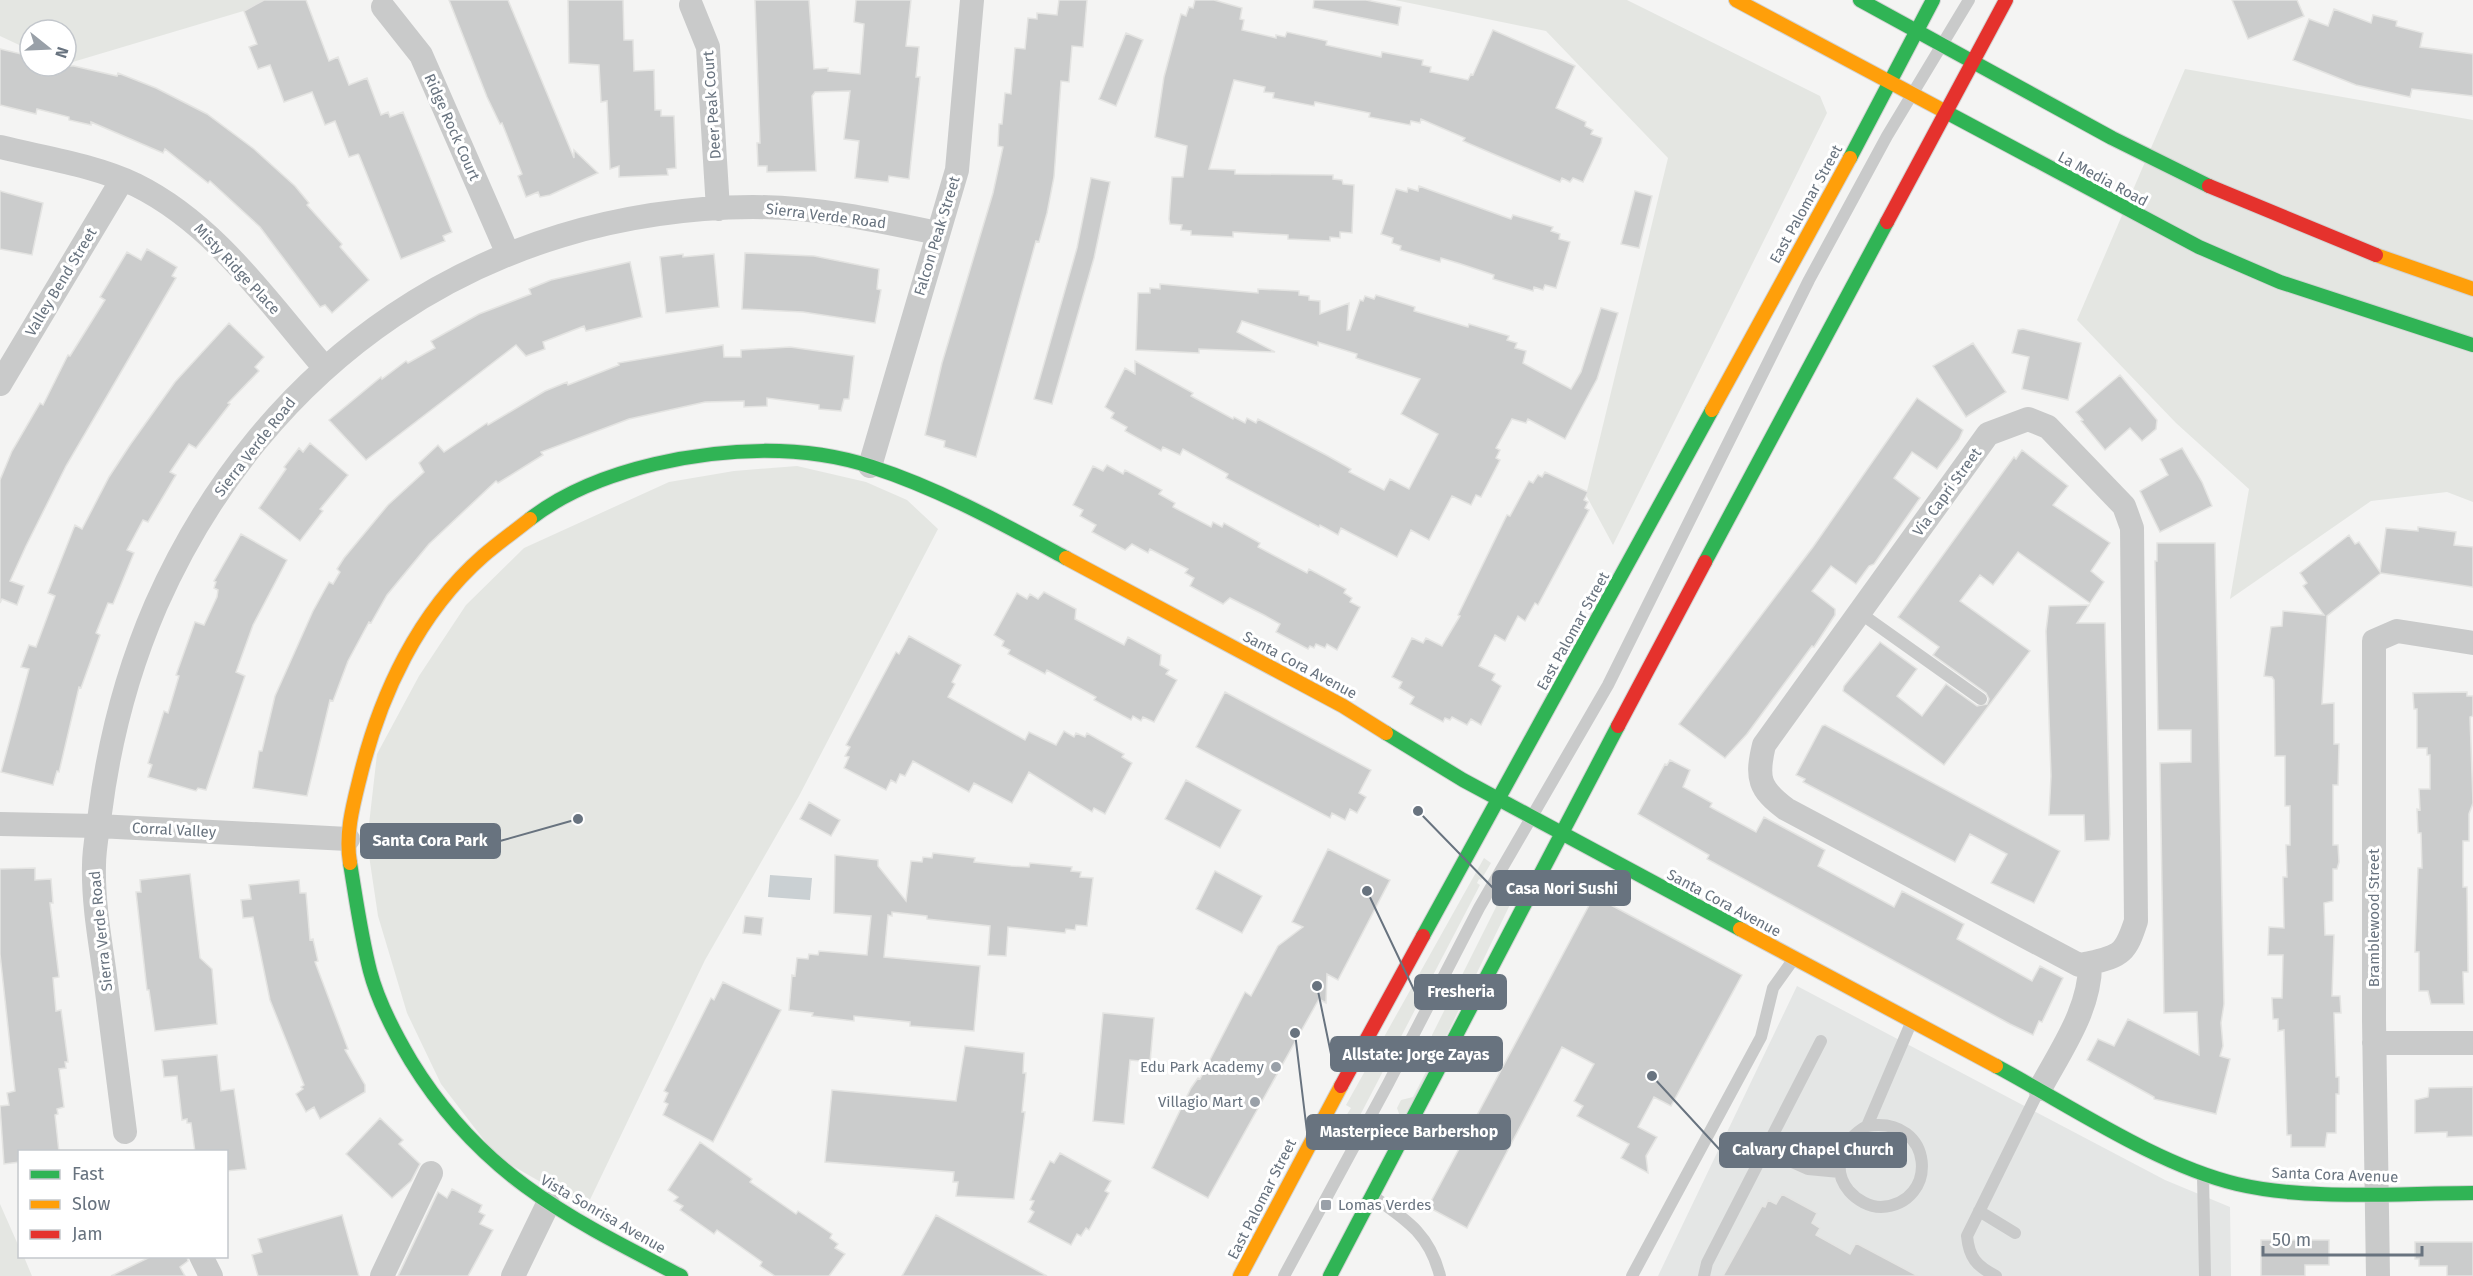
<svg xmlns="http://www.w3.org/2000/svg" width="2473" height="1276" font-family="'Fira Sans',sans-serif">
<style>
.built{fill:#e4e6e5}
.green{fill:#e4e6e2}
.water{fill:#cad0d3}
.building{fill:#cbcccc;stroke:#e4e4e2;stroke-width:1.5}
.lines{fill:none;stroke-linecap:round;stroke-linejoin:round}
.fast-casing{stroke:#d1d2d2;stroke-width:16}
.slow-casing{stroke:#d1d2d2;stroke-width:16}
.jam-casing{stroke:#d1d2d2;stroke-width:16}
.lane{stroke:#c9caca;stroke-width:12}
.street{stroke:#c9caca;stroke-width:24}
.fast{stroke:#30b455;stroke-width:14}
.slow{stroke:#ff9f0a;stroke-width:14}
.jam{stroke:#e5322d;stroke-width:14}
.poi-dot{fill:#99a0a8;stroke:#fff;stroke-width:2}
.labels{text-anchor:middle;stroke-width:6;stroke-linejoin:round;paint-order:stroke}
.street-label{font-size:15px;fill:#68737f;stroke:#fff}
.poi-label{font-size:15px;fill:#68737f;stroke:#fff;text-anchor:end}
.leader{fill:none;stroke:#68737f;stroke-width:2}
.callout-dot{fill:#68737f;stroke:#fff;stroke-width:2}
.callout{fill:#68737f;stroke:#68737f;stroke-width:2}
.callout-label{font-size:16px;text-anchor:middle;font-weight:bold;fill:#fff}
</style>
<rect width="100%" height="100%" fill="#f4f4f3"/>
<path class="built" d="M1797 986 2165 1180 2230 1207 2231 1276H1658Z"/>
<path class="green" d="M0 0H280L66 64V30H30V50L0 36Z
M1395 0H1627L1820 96 1827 113 1613 545 1586 495 1668 158 1546 31Z
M2185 69 2473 120V502L2447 492 2371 501 2230 599 2249 489 2176 423 2077 320Z
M797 466 866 482 907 500 938 529 799 796 705 960 586 1208 497 1157 441 1084 407 1013 378 916 367 842 377 754 419 676 466 605 524 548 669 482 734 471Z
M1484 858 1491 863 1481 880 1479 879 1477 883 1480 885 1355 1125 1344 1119 1351 1108 1346 1105Z
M1515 877 1522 880 1403 1125 1397 1108 1401 1100 1413 1097 1431 1062 1432 1035 1501 897 1505 899 1507 895 1505 894Z
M0 1204 19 1247 20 1256 24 1257 32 1276H0Z"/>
<path class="water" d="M770 875 812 878 810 900 768 897Z"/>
<path class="building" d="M264 0H306L329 61 338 57 349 85 367 78 381 115 388 112 390 117 403 112 452 232 443 236 445 241 401 259 359 155 358 154 349 157 335 121 325 125 312 92 284 102 270 65 258 69 249 47 257 44 244 11Z
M449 0H508L574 158V150L598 173 550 195 540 197 538 192 526 197 518 176 522 174 502 123 500 124 487 97Z
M568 0H623L624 40H633L634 71 654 70 655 110H661V116H674L676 168 667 169 668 175 619 177V166L610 169 607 101 601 102 599 65 569 63Z
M755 0H809L814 69 828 68V71L860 74 864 24 854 22 856 0H911L906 46 919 47 916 77H920L909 179 889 176 888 182 855 178 859 141 844 139 850 91 815 92 812 96 816 171 767 172V166H758L757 143H760Z
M1059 0H1087L1083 47 1072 46 1069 82 1061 81 1054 177 1047 213 1039 242 1036 241 976 457 944 447 945 441 925 435 942 363 993 193 1003 147 998 146 999 124H1002L1005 93 1011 94 1015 48 1025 49 1028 18 1037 19V13L1057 15Z
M1195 0H1214L1242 8 1240 19 1244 20 1242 30 1276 38V35L1285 37 1287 32 1327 41 1326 45 1381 57 1382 52 1423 60 1422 65 1431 67 1430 72 1468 80 1471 74 1473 75 1493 30 1575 66 1556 108 1586 122 1585 126 1593 130 1591 134 1602 138 1601 143 1583 182 1573 178 1570 182 1562 178 1560 182 1498 156 1463 141 1465 138 1421 119 1420 123 1411 121 1410 125 1369 117 1370 113 1315 102 1314 106 1273 98 1274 93 1264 92 1265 87 1234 80 1209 169 1235 170V174L1333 175V179L1342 180 1343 184 1354 185 1352 233 1340 232V238L1330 237V241L1288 239V235L1233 232V237L1191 235V231L1181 230 1182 225 1170 224 1169 219 1172 177H1183L1187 146 1155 137 1164 77 1181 14 1186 16 1189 7 1193 8Z
M1314 0H1366L1401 7 1398 25 1313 8Z
M2232 0H2297L2304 16 2248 39Z
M2334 9 2371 23 2373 15 2397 21 2396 26 2423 33 2420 47 2473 54V96L2412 89 2410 97 2356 85 2293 60 2309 19 2328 26Z
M1126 33 1143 40 1116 106 1099 99Z
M0 49 30 56V66H74L117 76 118 73 156 88 207 114 254 149 295 186 309 203 307 205 342 244 340 247 369 280 332 313 325 305 320 307 260 227 210 181 208 183 165 149 163 153 91 122V125L69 120V117L37 109 36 114 0 105Z
M1091 178 1110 182 1094 258 1052 404 1034 399 1077 248Z
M1419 186 1511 219 1513 215 1553 227 1551 231 1560 234 1559 239 1570 242 1556 288 1545 285 1543 290 1534 287 1533 291 1493 279 1494 275 1461 264 1441 258 1440 262 1400 250 1401 246 1392 243 1393 238 1381 234 1396 189 1407 192 1408 188 1418 191Z
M0 191 43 203 32 255 0 249Z
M1635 191 1652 196 1639 248 1621 244Z
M147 249 177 267 172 276 176 278 66 466 26 546 10 581 24 586 17 605 2 599 0 603V480L12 451 40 403 43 405 68 355 70 356 105 300 100 297 127 252 141 260Z
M745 253 814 256 879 269 877 289 881 290 875 323 803 312 742 309Z
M683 254V257L714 254 719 307 666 313 660 257Z
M630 262 642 317 586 331 584 326 543 342 545 349 526 356 516 345 366 460 329 420 381 377 382 379 406 361 408 363 435 348 431 341 479 314 531 294 529 289 551 280Z
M1160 284 1258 293V289L1299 291V295L1309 296V300L1320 301V314L1349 303 1347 330H1350L1360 300 1363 301 1365 296 1374 299 1376 295 1415 307 1414 311 1468 327 1469 324 1509 336 1507 340 1517 343 1515 348 1526 351 1523 363 1571 389 1581 372 1601 308 1618 313 1597 379 1565 439 1528 419 1526 423 1512 419 1496 448 1500 450 1496 458 1500 460 1481 497 1476 495 1471 505 1452 496 1429 540 1411 530 1397 557 1341 528 1338 535 1320 525 1319 527 1226 478 1228 474 1183 449 1180 455 1163 447 1161 451 1125 431 1127 427 1111 418 1114 413 1105 407 1125 368 1135 374V361L1193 393 1191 396 1233 419 1234 417 1245 423 1247 418 1256 423 1258 419 1328 456 1351 469 1349 472 1384 490 1390 479 1409 489 1438 434 1401 414 1420 379 1356 358 1357 354 1318 342V346L1242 321 1237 332 1275 352 1199 349V353L1136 350 1138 293H1150V288L1160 289Z
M229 323 264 357 255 367 259 371 228 403 230 404 196 448 189 444 170 472 176 475 148 522 143 520 127 550 134 553 113 604 108 603 96 633 100 635 81 688 79 687 59 772 57 771 53 785 1 772 29 669 21 667 29 645 36 647 55 596 48 593 75 525 82 529 109 477 130 445 175 382Z
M2023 329 2081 343 2068 400 2022 389 2029 357 2012 353 2018 330Z
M1973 343 2006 392 1966 417 1933 366Z
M723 345 724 357H741V350L790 347 854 356 849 399H844L841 411 819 409V405L767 398V406L744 407V401L705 402 629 419 541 452 543 455 498 483 496 481 429 544 387 595 371 623 369 622 348 661 333 701 330 700 307 796 253 788 259 751H262L275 696 313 611 329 582 333 584 340 572 337 569 344 558 388 505 424 472 419 463 438 445 444 452 487 423 488 425 545 391 567 382 568 385 619 365 618 363Z
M2120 375 2157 420 2156 429 2142 441 2130 428 2105 450 2081 421 2083 420 2076 412Z
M1917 398 1963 430 1959 439 1937 469 1912 452 1894 478 1920 498 1874 564 1869 566 1856 584 1831 566 1812 591 1835 609V615L1814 647 1812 646 1747 734 1725 758 1679 724 1813 547Z
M310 443 348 475 320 509 323 511 300 541 259 508 286 469 284 467 299 448 303 452Z
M2182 448 2202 482 2212 506 2160 532 2140 491 2168 475 2160 459Z
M2022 450 2068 486 2053 505 2110 543 2091 571 2104 582 2090 603 2018 552 1993 585 1980 575 1960 601 2030 651 1944 765 1843 691 1844 686 1880 642 1917 669 1897 696 1922 716 1946 684 1977 706 1987 704 1989 699 1986 693 1933 655 1939 647 1898 617 2014 457 2016 459Z
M1107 465 1123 474 1125 470 1162 490 1159 494 1175 503 1173 507 1211 527 1213 522 1222 527 1224 523 1260 543 1258 547 1307 573 1309 569 1346 589 1344 593 1352 598 1350 602 1360 607 1337 650 1327 644 1325 648 1316 644 1314 648 1310 646 1308 649 1276 632 1280 624 1264 615 1230 598 1223 604 1190 586 1194 578 1185 573 1188 569 1150 549 1148 553 1132 544 1125 550 1092 532 1096 525 1080 516 1083 510 1073 505 1093 466 1103 471Z
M1545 472 1588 492 1584 500 1588 502 1585 508 1589 510 1538 605 1535 603 1525 621 1518 616 1505 641 1495 635 1479 666 1495 674 1492 680 1501 686 1481 725 1471 719 1467 725 1452 717 1450 720 1445 718 1443 722 1410 704 1414 697 1399 688 1402 682 1392 677 1412 638 1423 643 1426 638 1442 646 1460 616 1458 615 1507 515 1510 516 1529 481 1533 483 1538 475 1542 477Z
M2418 527 2456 532 2454 545 2473 547V587L2381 573 2327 616 2322 704 2334 703V744H2339L2338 785H2333V845H2338L2339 862 2337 869H2333V901L2324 903 2325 935H2334L2332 996H2340L2341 1013H2334L2336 1077H2339V1094H2336V1133H2327L2325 1147H2291V1135H2287L2284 1030 2278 1031V1019H2273L2272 998H2282L2283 955H2268L2269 927 2284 928 2283 877H2287L2286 845H2290V806H2285V756H2275L2274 680 2272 677 2264 676 2271 627 2282 626 2283 611 2324 615 2303 586 2307 583 2300 573 2349 535 2355 544 2359 542 2380 572 2386 528 2418 531Z
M241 534 287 560 253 625 236 672 245 676 206 790 198 788 196 791 148 777 152 765 148 763 164 711 168 713 179 676 176 675 195 622 204 625 217 597 218 590 214 588 216 582 214 581Z
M2157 543H2215L2224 1004 2221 1023 2223 1046 2220 1056 2230 1059 2216 1114 2154 1099V1097L2087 1060 2098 1039 2114 1046 2128 1019 2199 1055 2197 1012 2164 1013 2160 763 2191 762V730H2158L2155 561H2157Z
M1044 592 1076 609 1075 619 1124 645 1128 637 1161 655 1160 665 1169 670 1166 674 1177 680 1154 722 1143 717 1141 721 1133 716 1131 720 1094 700 1096 697 1063 679 1047 670 1045 674 1008 654 1010 650 1002 646 1004 641 994 635 1017 593 1027 599 1030 594 1038 599Z
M2089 605 2077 623H2105L2110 834 2109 840 2085 841 2084 815H2049L2051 776 2046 631 2049 606Z
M909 636 961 665 952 682 955 684 948 697 1025 740 1029 732 1056 745 1064 731 1074 737 1076 733 1085 737 1087 733 1124 754 1122 757 1132 763 1105 814 1094 808 1092 812 1029 772 1012 803 974 783 969 792 913 761 905 776 900 774 896 783 891 780 886 790 844 768 849 757 845 756 850 747 846 745 896 652 899 654Z
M1225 692 1371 770 1359 793 1366 797 1357 813 1350 809 1345 820 1332 813 1330 818 1196 747Z
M2467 692V696H2473V716L2470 717 2473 803 2469 814V841H2463V887H2467L2468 972H2463L2464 1004H2431L2428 991H2419V952H2415L2418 868H2422L2421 833H2418L2417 809 2420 810 2419 789H2430V755H2427V748H2417V709H2414L2413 693Z
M1825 725 2060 851 2034 903 1991 883 2007 854 1970 834 1955 862 1803 782 1805 779 1796 775 1822 726Z
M1670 760 1690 770 1683 787 1712 803 1710 807 1756 832 1764 817 1803 838 1825 850 1818 866 1894 907 1902 891 1944 913 1964 924 1957 939 2032 981 2040 966 2063 978 2042 1022 2039 1021 2033 1035 2010 1024 1707 859 1709 855 1638 814 1665 764 1667 765Z
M1186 780 1241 810 1220 848 1165 819Z
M809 802 840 820 831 836 800 819Z
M1328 849 1390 880 1338 980 1327 974 1326 1003 1319 999 1208 1198 1152 1168 1191 1088 1198 1078 1200 1079 1245 992 1251 996 1278 946 1303 927 1292 922Z
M933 853 975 858 974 862 1011 866 1029 867 1030 863 1072 867 1071 871 1081 872 1080 877 1093 878 1087 926 1076 925 1075 930 1066 929 1065 933 1008 927 1006 956 988 955 990 926 927 919V916L892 912V916L888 915 884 957 980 966 974 1031 910 1026V1022L854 1016V1021L812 1016 813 1013 789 1010 792 975 795 976 797 958 808 959 809 954 818 955 819 951 867 955 871 916 834 913 835 855 878 860V866L906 901 911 861 922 862 923 857 932 858Z
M35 868V880L51 879 53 903H50L59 977 53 978 56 1011 61 1010 68 1062H65L66 1068 59 1069 64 1107 57 1109 58 1114 55 1115 59 1152H20V1162L4 1164 0 1106 9 1105 7 1093 15 1091 0 954V869Z
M1215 871 1262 896 1242 933 1196 909Z
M190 874 200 958 212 969 217 1024 155 1031 149 990H147L136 892H141L140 880Z
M299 880 300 893H306L310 940 313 939 318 961 315 962 348 1049 345 1050 365 1085V1092L320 1119 314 1107 306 1112 296 1094 303 1089 301 1087 304 1085 270 1000 253 917 243 918 241 900 251 899 249 885Z
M1594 896 1742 975 1671 1106 1654 1097 1638 1127 1657 1137 1646 1156 1648 1173 1621 1158 1629 1144 1577 1116 1583 1106 1574 1101 1594 1064 1562 1047 1467 1228 1428 1207Z
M745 916 763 918 761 935 743 933Z
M723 982 781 1010 713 1142 663 1115 668 1104 664 1102 668 1093 664 1091 711 998 714 1000Z
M1103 1013 1154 1018 1150 1062 1130 1060 1124 1124 1093 1121Z
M965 1046 1024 1053 1023 1073H1026L1022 1112H1025L1014 1199 956 1196 958 1182H953L954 1172 825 1162 832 1090 956 1101Z
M217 1055 221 1091 234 1089 246 1169 226 1171V1152H195L191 1123H187V1119L182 1120 177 1076 164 1077 162 1060Z
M2473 1087V1136L2447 1137V1132L2415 1133V1100L2428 1097 2429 1088Z
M380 1118 403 1140 399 1144 420 1164 411 1181 392 1198 346 1154Z
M700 1142 752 1179 750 1182 796 1214 798 1211 832 1234 830 1238 838 1244 835 1248 845 1254 829 1276H775L760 1266 762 1262 717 1230 714 1234 680 1210 683 1206 674 1201 678 1197 668 1190Z
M1060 1153 1111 1181 1105 1191 1109 1193 1089 1230 1086 1228 1081 1236 1077 1234 1071 1245 1028 1222 1034 1212 1030 1209 1034 1201 1030 1200 1050 1161 1054 1163Z
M452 1189 482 1205 479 1212 485 1215 480 1224 493 1230 468 1276H398L438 1192 447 1198Z
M1782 1194 1817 1213 1812 1223 1820 1228 1816 1235 1850 1254 1856 1243 1918 1276H1723L1762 1206 1765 1207 1768 1200 1776 1204Z
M342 1215 359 1276H258L252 1255 262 1252 258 1239Z
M936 1215 1003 1252 1047 1276H902Z
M2261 1240H2329V1265H2305V1276H2261Z
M2415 1242H2473V1276H2447V1266H2419V1259H2415Z
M150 1257H187L188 1261 180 1267 185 1276H111Z"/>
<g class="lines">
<defs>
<path id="fast" d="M1860 0 2112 138 2209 186
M1944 111 2199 247 2280 282 2473 345
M1850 158 1933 0
M530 519C566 491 612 474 655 464 724 448 803 444 872 467 940 489 1003 524 1066 558
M1705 562 1887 222
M1386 733 1463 780 1740 929
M350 863C356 899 361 936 370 971 378 1002 395 1034 411 1061 481 1175 567 1217 681 1276
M1423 936 1712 410
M1996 1066C2069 1105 2157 1165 2237 1184 2309 1201 2398 1193 2473 1193
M1330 1276 1618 726"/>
<path id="slow" d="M1736 0 1944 111
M2376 255 2473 289
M1712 410 1850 158
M1066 558 1343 706 1386 733
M350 863C345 834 353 805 360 777 380 695 418 613 483 556 498 543 515 531 530 519
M1740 929 1996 1066
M1240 1276 1341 1086"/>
<path id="jam" d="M2209 186 2376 255
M1887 222 2006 0
M1618 726 1705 562
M1341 1086 1423 936"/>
</defs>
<use href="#fast" class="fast-casing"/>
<use href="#slow" class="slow-casing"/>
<use href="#jam" class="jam-casing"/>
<path class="lane" d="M1860 613 1981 699
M1867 1126C1935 1115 1940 1204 1881 1207 1869 1207 1857 1200 1849 1191 1829 1167 1844 1139 1867 1126L1911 1023
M1765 1150 1808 1169 1840 1172
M2203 1175 2205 1276
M1374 1197C1407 1220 1430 1235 1440 1276
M1979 1211 2015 1233
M1284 1276 1388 1084 1479 908 1608 685 1809 280 1887 136 1969 0
M1632 1276 1761 1037 1773 988 1793 960
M1704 1276 1707 1263 1821 1041
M1996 1276C1976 1266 1969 1257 1967 1236L2039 1090"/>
<path class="street" d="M691 5 708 47 718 209
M383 7 421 55 508 254
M0 147C44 158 94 165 136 185 215 224 267 301 324 367
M0 384 122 180
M870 466 957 170 972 0
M0 824 98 826 348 839
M2374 1043H2473
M2040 1089C2061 1050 2091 1008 2090 963L2079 965 1786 809C1759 789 1756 778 1764 745L1988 434 2028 419 2048 427 2124 506 2132 528 2136 921C2126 952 2122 956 2090 963
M125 1132C118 1080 112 1028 105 976 100 940 93 902 94 865 94 848 98 830 100 813 109 742 127 672 156 605 264 361 483 209 753 207 815 207 876 220 937 233
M201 1256 211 1276
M382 1276 431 1173
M513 1276 548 1204
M2378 1276 2374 1020V641L2397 631 2473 643"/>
<use href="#fast" class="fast"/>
<use href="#slow" class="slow"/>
<use href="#jam" class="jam"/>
</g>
<g class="poi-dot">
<circle cx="1276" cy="1067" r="6"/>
<circle cx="1255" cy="1102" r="6"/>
<rect x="1320" y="1199" width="12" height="12" rx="3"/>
</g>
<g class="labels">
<g class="street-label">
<text transform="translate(712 105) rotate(-94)" y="5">Deer Peak Court</text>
<text transform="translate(452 127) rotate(66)" y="5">Ridge Rock Court</text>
<text transform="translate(2103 179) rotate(28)" y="5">La Media Road</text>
<text transform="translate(1806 204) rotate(-61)" y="5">East Palomar Street</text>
<text transform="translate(826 216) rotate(7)" y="5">Sierra Verde Road</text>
<text transform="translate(937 236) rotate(-73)" y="5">Falcon Peak Street</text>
<text transform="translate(237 269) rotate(47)" y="5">Misty Ridge Place</text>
<text transform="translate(61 282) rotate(-59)" y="5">Valley Bend Street</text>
<text transform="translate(255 447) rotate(-52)" y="5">Sierra Verde Road</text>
<text transform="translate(1947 492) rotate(-54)" y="5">Via Capri Street</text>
<text transform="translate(1573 631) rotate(-61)" y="5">East Palomar Street</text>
<text transform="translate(1300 665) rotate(28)" y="5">Santa Cora Avenue</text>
<text transform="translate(174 830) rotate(3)" y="5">Corral Valley</text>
<text transform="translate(1724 903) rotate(28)" y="5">Santa Cora Avenue</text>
<text transform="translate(2374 918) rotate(-90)" y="5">Bramblewood Street</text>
<text transform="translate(101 931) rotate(-96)" y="5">Sierra Verde Road</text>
<text transform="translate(2335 1175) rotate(2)" y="5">Santa Cora Avenue</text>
<text transform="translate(1262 1199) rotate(-63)" y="5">East Palomar Street</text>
<text transform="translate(603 1214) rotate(30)" y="5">Vista Sonrisa Avenue</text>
</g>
<g class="poi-label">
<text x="1264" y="1072">Edu Park Academy</text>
<text x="1243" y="1107">Villagio Mart</text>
<text x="1338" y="1210" text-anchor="start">Lomas Verdes</text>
</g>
</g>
<path class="leader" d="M578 819L500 841M1418 811L1493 888M1367 891L1415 992M1317 986L1331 1054M1295 1033L1307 1132M1652 1076L1720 1150"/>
<g class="callout-dot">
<circle cx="578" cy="819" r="6"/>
<circle cx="1418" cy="811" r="6"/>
<circle cx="1367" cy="891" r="6"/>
<circle cx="1317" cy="986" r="6"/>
<circle cx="1295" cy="1033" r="6"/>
<circle cx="1652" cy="1076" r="6"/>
</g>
<g class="callout">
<rect x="361" y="824" width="139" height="34" rx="6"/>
<rect x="1493" y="871" width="137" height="34" rx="6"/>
<rect x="1415" y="975" width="91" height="34" rx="6"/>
<rect x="1331" y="1037" width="171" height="34" rx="6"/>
<rect x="1307" y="1115" width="203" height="34" rx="6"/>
<rect x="1720" y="1133" width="186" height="34" rx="6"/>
</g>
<g class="callout-label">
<text x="430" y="846">Santa Cora Park</text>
<text x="1562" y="894">Casa Nori Sushi</text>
<text x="1461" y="997">Fresheria</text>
<text x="1416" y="1060">Allstate: Jorge Zayas</text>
<text x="1409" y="1137">Masterpiece Barbershop</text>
<text x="1813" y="1155">Calvary Chapel Church</text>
</g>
<rect x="18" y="1150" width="210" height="108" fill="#ffffff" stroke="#c3c7cc" stroke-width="1.5"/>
<rect x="30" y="1170" width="30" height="9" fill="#30b455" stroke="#c3c7cc" stroke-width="1.5"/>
<text x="72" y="1180" font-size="18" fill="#68737f">Fast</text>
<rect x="30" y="1200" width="30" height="9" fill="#ff9f0a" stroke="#c3c7cc" stroke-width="1.5"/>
<text x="72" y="1210" font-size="18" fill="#68737f">Slow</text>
<rect x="30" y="1230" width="30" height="9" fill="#e5322d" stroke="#c3c7cc" stroke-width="1.5"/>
<text x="72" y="1240" font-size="18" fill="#68737f">Jam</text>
<g transform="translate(48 48) rotate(108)"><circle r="28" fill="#ffffff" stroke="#c3c7cc" stroke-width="1.5"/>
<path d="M0-4.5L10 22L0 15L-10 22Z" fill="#99a0a8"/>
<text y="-9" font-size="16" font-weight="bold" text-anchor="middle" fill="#68737f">N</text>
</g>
<path d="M2263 1246v9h159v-9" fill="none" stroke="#68737f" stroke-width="3"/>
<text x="2272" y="1246" font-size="18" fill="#68737f" stroke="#ffffff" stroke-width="4.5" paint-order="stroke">50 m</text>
</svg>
